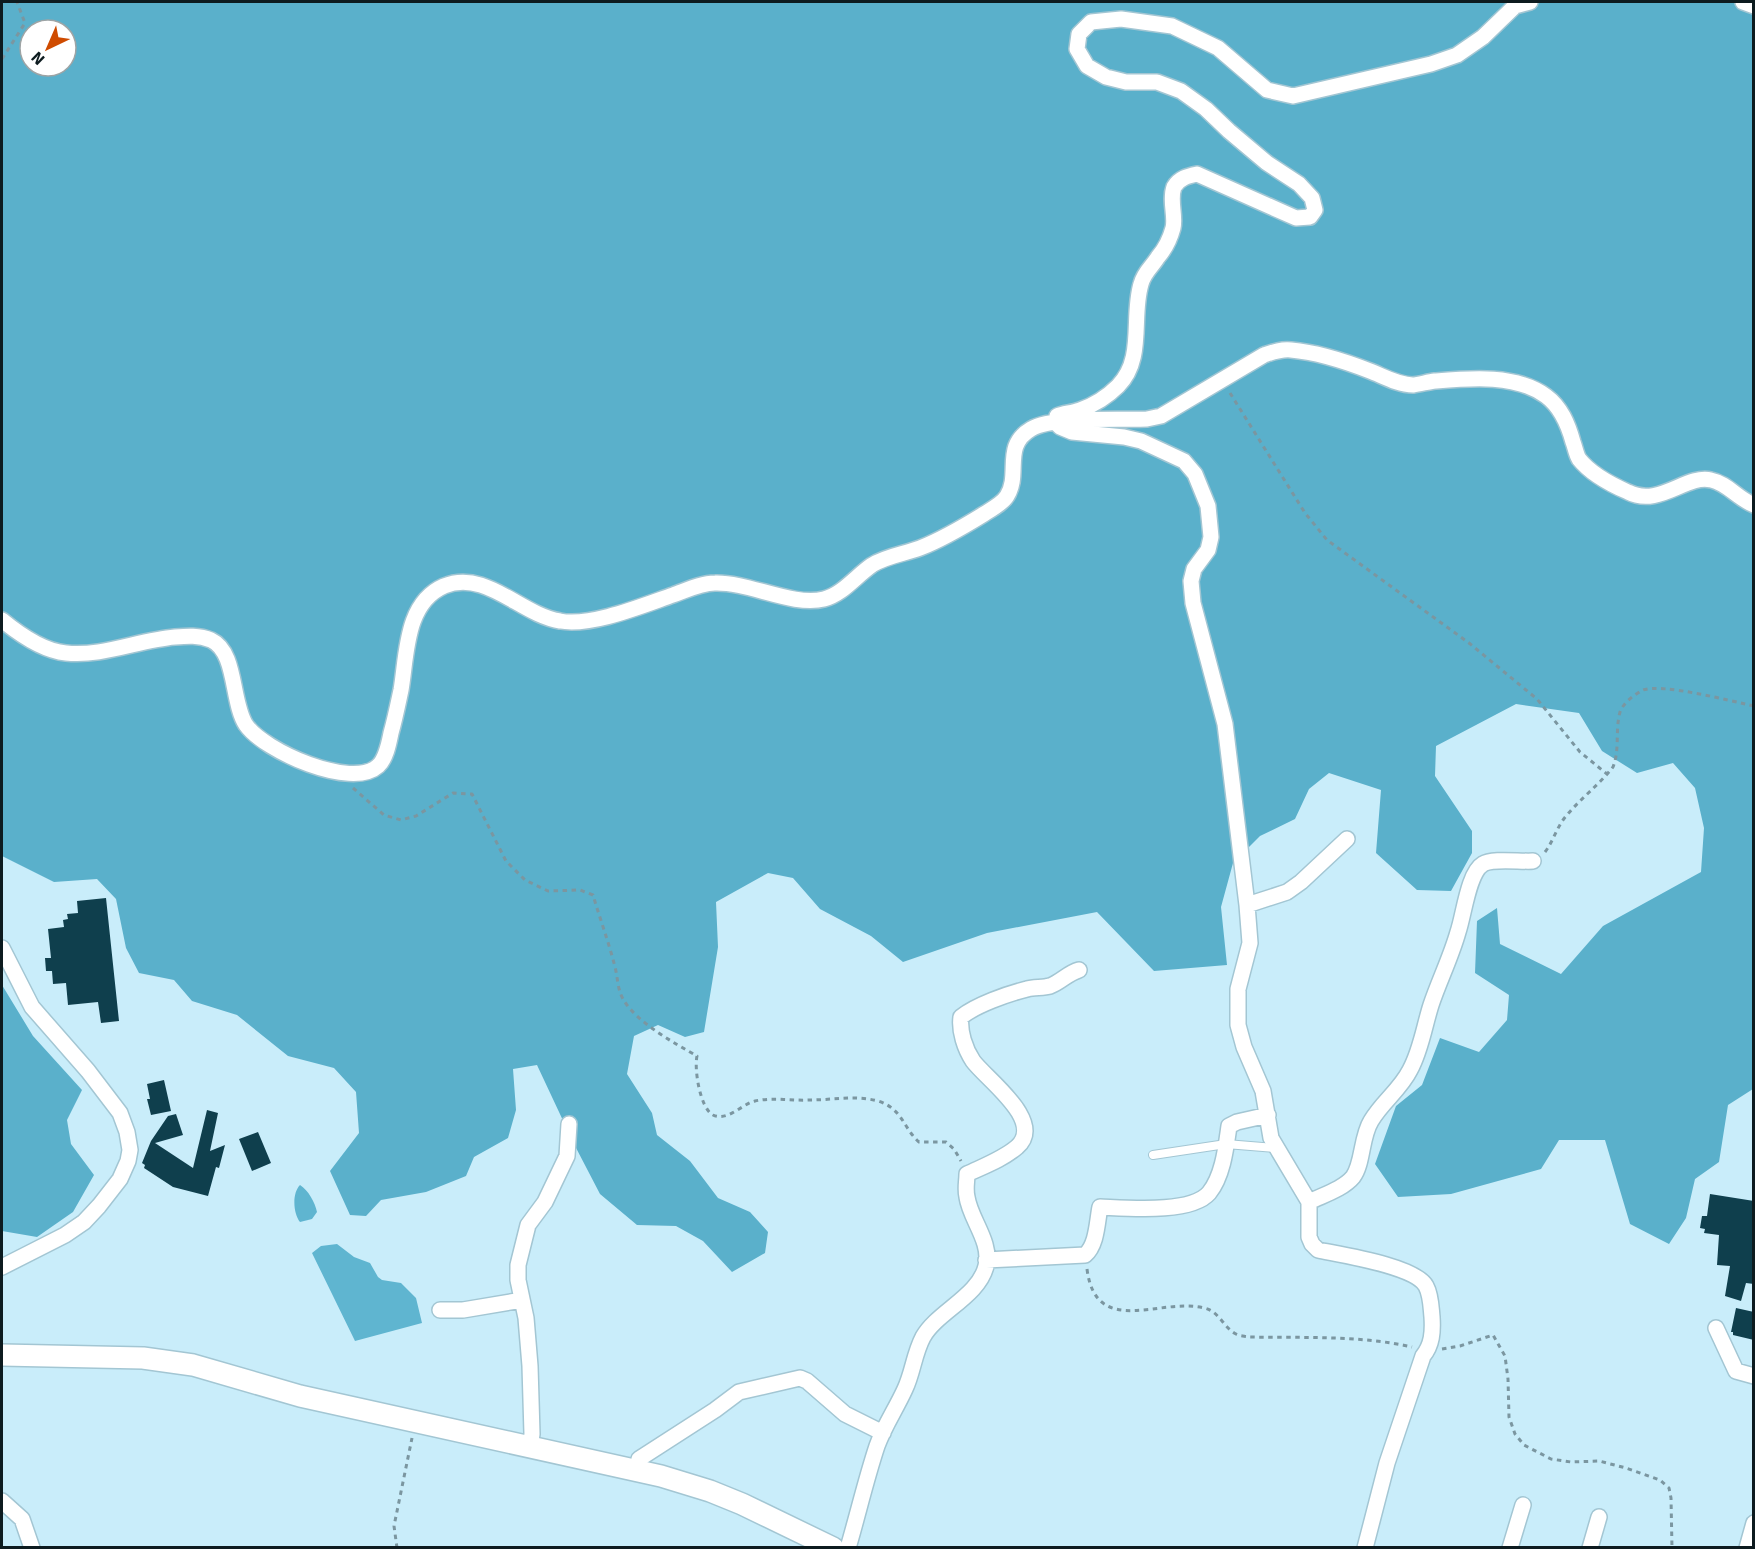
<svg xmlns="http://www.w3.org/2000/svg" width="1755" height="1549" font-family="Signika,sans-serif">
<style>
.forest{fill:#5ab0cb;fill-rule:evenodd}
.water{fill:#5fb5d0}
.building{fill:#0f3f4d}
.lines{fill:none;stroke-linecap:round;stroke-linejoin:round}
.lane-casing{stroke:#a3c6d3;stroke-width:10}
.street-casing{stroke:#a3c6d3;stroke-width:18}
.secondary-casing{stroke:#a3c6d3;stroke-width:24}
.path{stroke:#7b96a0;stroke-width:3;stroke-dasharray:4.5 4.5;stroke-linecap:butt}
.lane{stroke:#fff;stroke-width:8}
.street{stroke:#fff;stroke-width:15}
.secondary{stroke:#fff;stroke-width:21}
</style>
<rect width="100%" height="100%" fill="#c9edfa"/>
<path class="forest" d="M2 2H1753V1089L1728 1105 1719 1162 1695 1179 1686 1218 1669 1244 1630 1224 1605 1140H1559L1541 1169 1451 1194 1398 1197 1375 1164 1396 1106 1422 1085 1440 1038 1479 1052 1507 1020 1509 995 1475 973 1477 921 1497 908 1500 944 1561 974 1603 926 1701 872 1704 828 1695 788 1673 763 1637 773 1602 751 1579 713 1516 704 1436 746 1435 776 1472 831V853L1451 891 1417 890 1376 853 1381 790 1329 773 1309 789 1295 819 1260 836 1233 863 1221 907 1227 965 1154 971 1097 912 987 933 903 962 871 936 820 909 793 878 768 873 716 902 718 947 704 1032 685 1037 658 1025 634 1036 627 1074 652 1113 657 1135 690 1161 718 1198 750 1212 768 1232 765 1253 732 1272 703 1241 676 1226 637 1225 600 1194 574 1144 537 1065 513 1069 516 1110 508 1138 474 1157 466 1176 426 1192 381 1200 366 1216 350 1215 330 1171 359 1133 356 1092 334 1068 288 1056 237 1015 192 1001 174 980 139 973 126 948 116 899 97 879 54 882 2 856ZM30 30H66V66H30Z
M2 985 33 1036 82 1090 67 1120 71 1144 94 1175 73 1212 37 1237 2 1231Z"/>
<path class="water" d="M300 1185C308 1190 315 1202 317 1212L312 1219 300 1222C293 1213 292 1193 300 1185Z
M337 1244 354 1257 370 1263 378 1277 382 1280 401 1283 416 1298 422 1323 355 1341 312 1253 321 1246Z"/>
<path class="building" d="M106 898 119 1021 101 1023 98 1002 68 1005 66 983 53 984 52 971H46L45 958H51L48 929 64 927 63 920 68 919 67 914 78 913 77 901Z
M164 1080 171 1111 151 1115 147 1099H150L147 1084Z
M207 1110 218 1113 210 1151 225 1145 219 1168 216 1167 208 1196 173 1187 144 1168 145 1165 142 1163 151 1141 168 1116 176 1114 183 1135 155 1143 193 1168Z
M258 1132 271 1163 252 1171 239 1139Z
M1710 1194 1754 1201V1284L1746 1283 1741 1301 1725 1296 1730 1266 1717 1265 1719 1235 1704 1233 1705 1229 1700 1228 1702 1216H1707Z
M1736 1308 1754 1312V1340L1733 1335V1332H1731Z"/>
<g class="lines">
<defs>
<path id="lane" d="M1153 1155 1226 1144 1275 1148"/>
<path id="street" d="M1743 2 1754 6
M1057 416C1064 413 1072 413 1080 410 1094 405 1108 396 1118 386 1145 359 1131 317 1141 284 1144 272 1152 267 1158 257 1165 249 1170 239 1173 228 1176 216 1169 200 1174 187 1179 178 1188 176 1197 174L1296 218 1310 217 1315 210 1312 198 1299 184 1267 163 1229 131 1206 109 1181 91 1157 82H1126L1106 77 1087 66 1077 49 1079 34 1091 22 1121 19 1172 26 1218 48 1267 90 1293 96 1431 64 1457 55 1483 37 1515 6 1530 2
M1055 422 1060 427 1072 432 1124 437 1141 441 1184 461 1195 474 1208 506 1211 537 1208 550 1194 569 1191 581 1193 603 1225 724 1247 905 1250 943 1238 989V1025L1244 1047 1263 1091 1271 1138 1309 1202V1237L1312 1244 1318 1250C1342 1255 1415 1266 1426 1286 1431 1295 1431 1307 1432 1317 1433 1332 1432 1345 1423 1356L1387 1463 1365 1548
M2 620C19 634 43 651 66 653 102 657 139 640 175 637 187 636 199 635 211 640 237 652 231 702 246 725 264 751 352 790 378 766 386 759 389 743 391 733 395 719 398 704 401 690 407 655 405 603 444 586 486 569 521 615 560 621 591 627 644 605 673 595 687 590 701 583 715 583 749 582 793 607 824 599 843 594 856 576 872 565 886 556 904 554 920 548 943 539 963 527 984 514 992 509 1003 503 1007 496 1021 474 1002 446 1031 429 1053 416 1118 420 1147 419L1161 416 1264 355C1273 352 1281 349 1291 350 1315 352 1347 362 1370 371 1383 376 1398 385 1413 385 1420 384 1428 382 1435 381 1471 378 1516 374 1546 396 1561 407 1568 424 1573 442 1575 447 1576 454 1579 459 1590 473 1612 485 1628 492 1659 508 1686 474 1711 480 1727 483 1738 499 1754 505
M1247 905 1287 892 1301 882 1347 839
M2 948 32 1007 88 1071 120 1113 127 1132 130 1150 128 1161 120 1179 99 1206 84 1222 65 1235 2 1267
M1309 1202C1323 1195 1343 1189 1353 1177 1363 1164 1361 1137 1371 1121 1382 1102 1400 1090 1410 1070 1421 1050 1424 1027 1431 1005 1439 981 1451 957 1458 932 1464 915 1468 873 1483 864 1492 858 1521 862 1533 861
M986 1260 1085 1255C1097 1245 1097 1222 1100 1207 1126 1208 1191 1214 1209 1193 1223 1176 1226 1147 1229 1126L1237 1122 1268 1115
M440 1310H463L522 1300
M1716 1328 1736 1371 1754 1376
M530 1447 532 1434 530 1366 526 1318 518 1280V1265L528 1225 545 1202 567 1156 569 1124
M637 1471 639 1459 715 1410 739 1392 800 1378 807 1381 845 1414 883 1433
M2 1501 22 1519 32 1548
M848 1548C858 1514 866 1479 877 1446 884 1426 896 1409 905 1389 913 1372 914 1354 923 1337 937 1312 979 1296 986 1266 992 1242 970 1219 967 1197 965 1189 967 1181 967 1174 984 1166 1003 1159 1017 1147 1046 1121 986 1079 973 1061 965 1049 959 1031 961 1017 976 1005 1007 994 1027 989 1034 987 1043 988 1050 986 1061 982 1068 973 1079 970
M1510 1548 1523 1505
M1590 1548 1599 1517
M1747 1548 1754 1523"/>
<path id="secondary" d="M2 1355 143 1358 193 1365 300 1396 661 1476 710 1491 742 1504 833 1548"/>
</defs>
<use href="#lane" class="lane-casing"/>
<use href="#street" class="street-casing"/>
<use href="#secondary" class="secondary-casing"/>
<path class="path" d="M2 59 25 23 17 2
M1230 393 1305 513 1327 540 1469 643 1537 699 1580 752 1607 774
M353 788 384 815 401 820 416 816 453 793 472 794 506 861 525 880 548 891 580 890 593 895C600 919 609 943 615 967 618 978 617 988 623 999 636 1022 674 1043 697 1056 694 1069 700 1108 713 1115 727 1122 742 1104 755 1101 773 1097 792 1101 810 1100 832 1100 856 1095 878 1101 903 1109 903 1128 919 1142H946L954 1149 961 1161
M1545 852C1554 840 1557 826 1567 815 1581 798 1599 785 1613 767 1620 750 1615 730 1620 712 1623 703 1635 694 1643 690 1662 683 1731 701 1754 706
M1087 1269C1096 1339 1160 1297 1204 1308 1219 1311 1223 1327 1236 1334 1239 1336 1245 1336 1249 1337 1303 1338 1359 1335 1412 1347
M1442 1349 1460 1346 1493 1335 1505 1356 1508 1379 1509 1417 1515 1434 1524 1445 1551 1459 1571 1462 1599 1461 1626 1468 1660 1480 1669 1488 1671 1498 1672 1548
M397 1548 394 1526 412 1438"/>
<use href="#lane" class="lane"/>
<use href="#street" class="street"/>
<use href="#secondary" class="secondary"/>
</g>
<rect width="1755" height="1549" fill="none" stroke="#0d1b1f" stroke-width="6"/>
<g transform="translate(48 48) rotate(224)"><circle r="28" fill="#ffffff" stroke="#9ea4a5" stroke-width="1.5"/>
<path d="M0-4.5L10 22L0 15L-10 22Z" fill="#cf4b00"/>
<text y="-9" font-size="16" font-weight="bold" text-anchor="middle" fill="#0d1b1f">N</text>
</g>
</svg>
